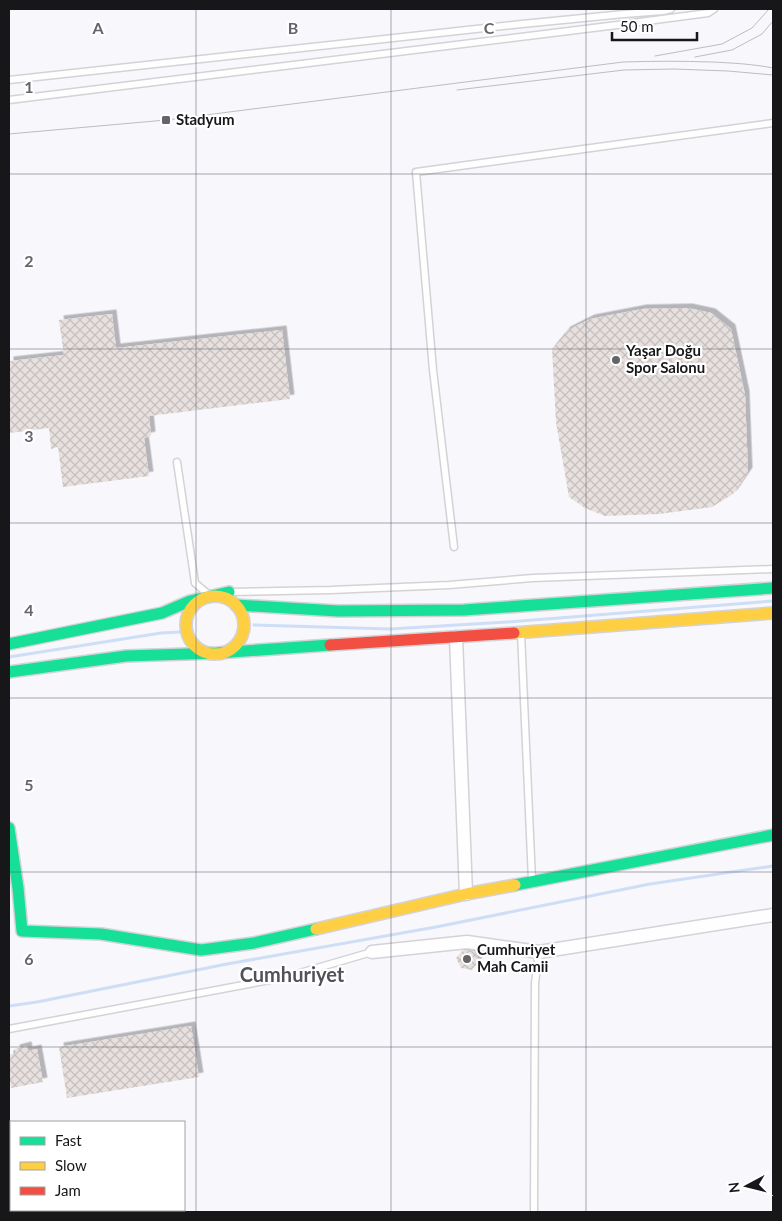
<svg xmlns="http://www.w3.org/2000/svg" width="782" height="1221" font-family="Lato,sans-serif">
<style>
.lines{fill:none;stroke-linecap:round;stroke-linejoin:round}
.stream{stroke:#cedef6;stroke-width:3}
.building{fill:url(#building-cross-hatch);filter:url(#shadow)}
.lane-casing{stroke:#d3d3d7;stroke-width:9}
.street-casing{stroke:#d3d3d7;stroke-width:15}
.fast-casing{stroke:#d3d3d7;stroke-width:14}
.slow-casing{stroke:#d3d3d7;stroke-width:14}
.jam-casing{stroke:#d3d3d7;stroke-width:14}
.lane{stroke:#fefeff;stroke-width:6}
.street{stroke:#fefeff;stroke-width:12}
.fast{stroke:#16e098;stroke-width:11}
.slow{stroke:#ffcf43;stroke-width:11}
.jam{stroke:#f24e42;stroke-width:11}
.tram{stroke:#bebebf;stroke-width:1}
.grid{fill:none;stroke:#656569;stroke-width:1;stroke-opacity:0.55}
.poi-dot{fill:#656569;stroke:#fff;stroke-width:2}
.labels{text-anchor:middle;stroke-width:4.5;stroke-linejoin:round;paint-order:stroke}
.poi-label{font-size:15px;font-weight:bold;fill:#17171a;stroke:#fff;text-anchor:start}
.district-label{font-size:20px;font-weight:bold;fill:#51515a;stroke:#fff}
.grid-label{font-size:16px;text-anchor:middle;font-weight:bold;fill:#656569;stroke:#fff;stroke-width:4.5;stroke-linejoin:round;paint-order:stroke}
</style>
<defs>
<pattern id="building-cross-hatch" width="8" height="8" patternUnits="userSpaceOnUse" patternTransform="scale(1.25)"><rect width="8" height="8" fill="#e7e0de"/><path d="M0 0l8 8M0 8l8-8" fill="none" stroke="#c5bfbe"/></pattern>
<filter id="shadow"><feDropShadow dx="4.5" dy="-4.5" stdDeviation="0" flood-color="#0004"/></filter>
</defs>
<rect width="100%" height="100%" fill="#f7f7fc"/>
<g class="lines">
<path class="stream" d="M254 625 390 629 507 622 773 601
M9 657 161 633 180 632
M9 1006 37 1002 227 964 436 927 650 884 773 866"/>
</g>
<path class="building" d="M688 308 711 313 731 329 745 395 748 472 733 494 712 507 659 514 605 516 585 508 569 497 556 422 552 349 566 331 590 319 642 309Z
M112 314 116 348 282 330 290 399 149 416 151 436 144 438 149 476 63 487 58 447 51 449 49 428 9 433V361L64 355 59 320Z
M467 950 474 951 479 960 472 970 461 968 456 958 462 951Z
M191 1026 199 1077 67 1098 59 1047Z
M27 1046 28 1051 37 1049 43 1082 11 1088 9 1073V1055L16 1053 15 1049Z"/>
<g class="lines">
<defs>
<path id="lane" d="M9 80 522 24 624 14 663 11 671 9
M9 100 617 25 708 13 714 9
M177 462 195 583 208 594
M454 547 433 370 416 172 773 123
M230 592 331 590 449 585 533 578 773 569
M521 633 532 880
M9 1029 286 977 372 952
M534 1212V1206L535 983 539 952"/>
<path id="street" d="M456 637 466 894
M372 952 467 942 539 952 773 915"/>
<path id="fast" d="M236 605 338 611 464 610 773 588
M9 644 162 613 190 601 229 592
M9 672 126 656 217 653 330 645
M9 828 18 888 22 931 101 934 201 950 254 943 316 929
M515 885 773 835"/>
<path id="slow" d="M186 625a29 29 0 1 1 58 0a29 29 0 1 1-58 0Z
M514 633 773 613
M316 929 466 894 515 885"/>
<path id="jam" d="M330 645 514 633"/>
</defs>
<use href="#lane" class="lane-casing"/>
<use href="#street" class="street-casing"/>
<use href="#fast" class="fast-casing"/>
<use href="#slow" class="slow-casing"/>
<use href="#jam" class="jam-casing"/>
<use href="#lane" class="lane"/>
<use href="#street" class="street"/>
<use href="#fast" class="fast"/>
<use href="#slow" class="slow"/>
<use href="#jam" class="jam"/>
<path class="tram" d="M655 56 722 44 752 28 769 9
M695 57 732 50 762 34 773 21
M457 90 624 70 674 69 728 71 773 75
M9 134 166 120 623 62C653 61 682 61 712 62 732 63 753 64 773 68"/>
</g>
<path class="grid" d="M196 9V1212M391 9V1212M586 9V1212M9 174H773M9 349H773M9 523H773M9 698H773M9 872H773M9 1047H773"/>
<g class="poi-dot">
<rect x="161" y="115" width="10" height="10" rx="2.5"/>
<circle cx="616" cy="360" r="5"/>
<circle cx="467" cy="959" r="5"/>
</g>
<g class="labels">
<g class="poi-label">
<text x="176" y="125">Stadyum</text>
<text x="626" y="356">Yaşar Doğu<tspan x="626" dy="17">Spor Salonu</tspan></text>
<text x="477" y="955">Cumhuriyet<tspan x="477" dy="17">Mah Camii</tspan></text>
</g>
<g class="district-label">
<text x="292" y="982">Cumhuriyet</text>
</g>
</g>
<g class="grid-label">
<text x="98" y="34">A</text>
<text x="293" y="34">B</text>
<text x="489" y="34">C</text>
<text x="29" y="93">1</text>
<text x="29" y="267">2</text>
<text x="29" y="442">3</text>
<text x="29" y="616">4</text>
<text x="29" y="791">5</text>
<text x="29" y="965">6</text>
</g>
<rect width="782" height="1221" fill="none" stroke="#17171a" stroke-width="20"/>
<rect x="10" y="1121" width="175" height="90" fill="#ffffff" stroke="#a2a2a3"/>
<rect x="20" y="1137" width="25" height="8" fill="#16e098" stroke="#a2a2a3"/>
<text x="55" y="1146" font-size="15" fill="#17171a">Fast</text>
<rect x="20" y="1162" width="25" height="8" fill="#ffcf43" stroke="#a2a2a3"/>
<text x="55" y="1171" font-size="15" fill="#17171a">Slow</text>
<rect x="20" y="1187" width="25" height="8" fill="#f24e42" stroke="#a2a2a3"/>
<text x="55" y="1196" font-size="15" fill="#17171a">Jam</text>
<g transform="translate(747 1186) rotate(263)" stroke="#ffffff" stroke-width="4" paint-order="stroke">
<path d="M0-4L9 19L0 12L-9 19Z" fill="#17171a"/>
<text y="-8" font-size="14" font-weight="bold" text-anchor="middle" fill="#17171a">N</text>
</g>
<path d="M612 32v8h85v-8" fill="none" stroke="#17171a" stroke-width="2.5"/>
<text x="620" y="32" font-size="15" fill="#17171a" stroke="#ffffff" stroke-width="4" paint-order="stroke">50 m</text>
</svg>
